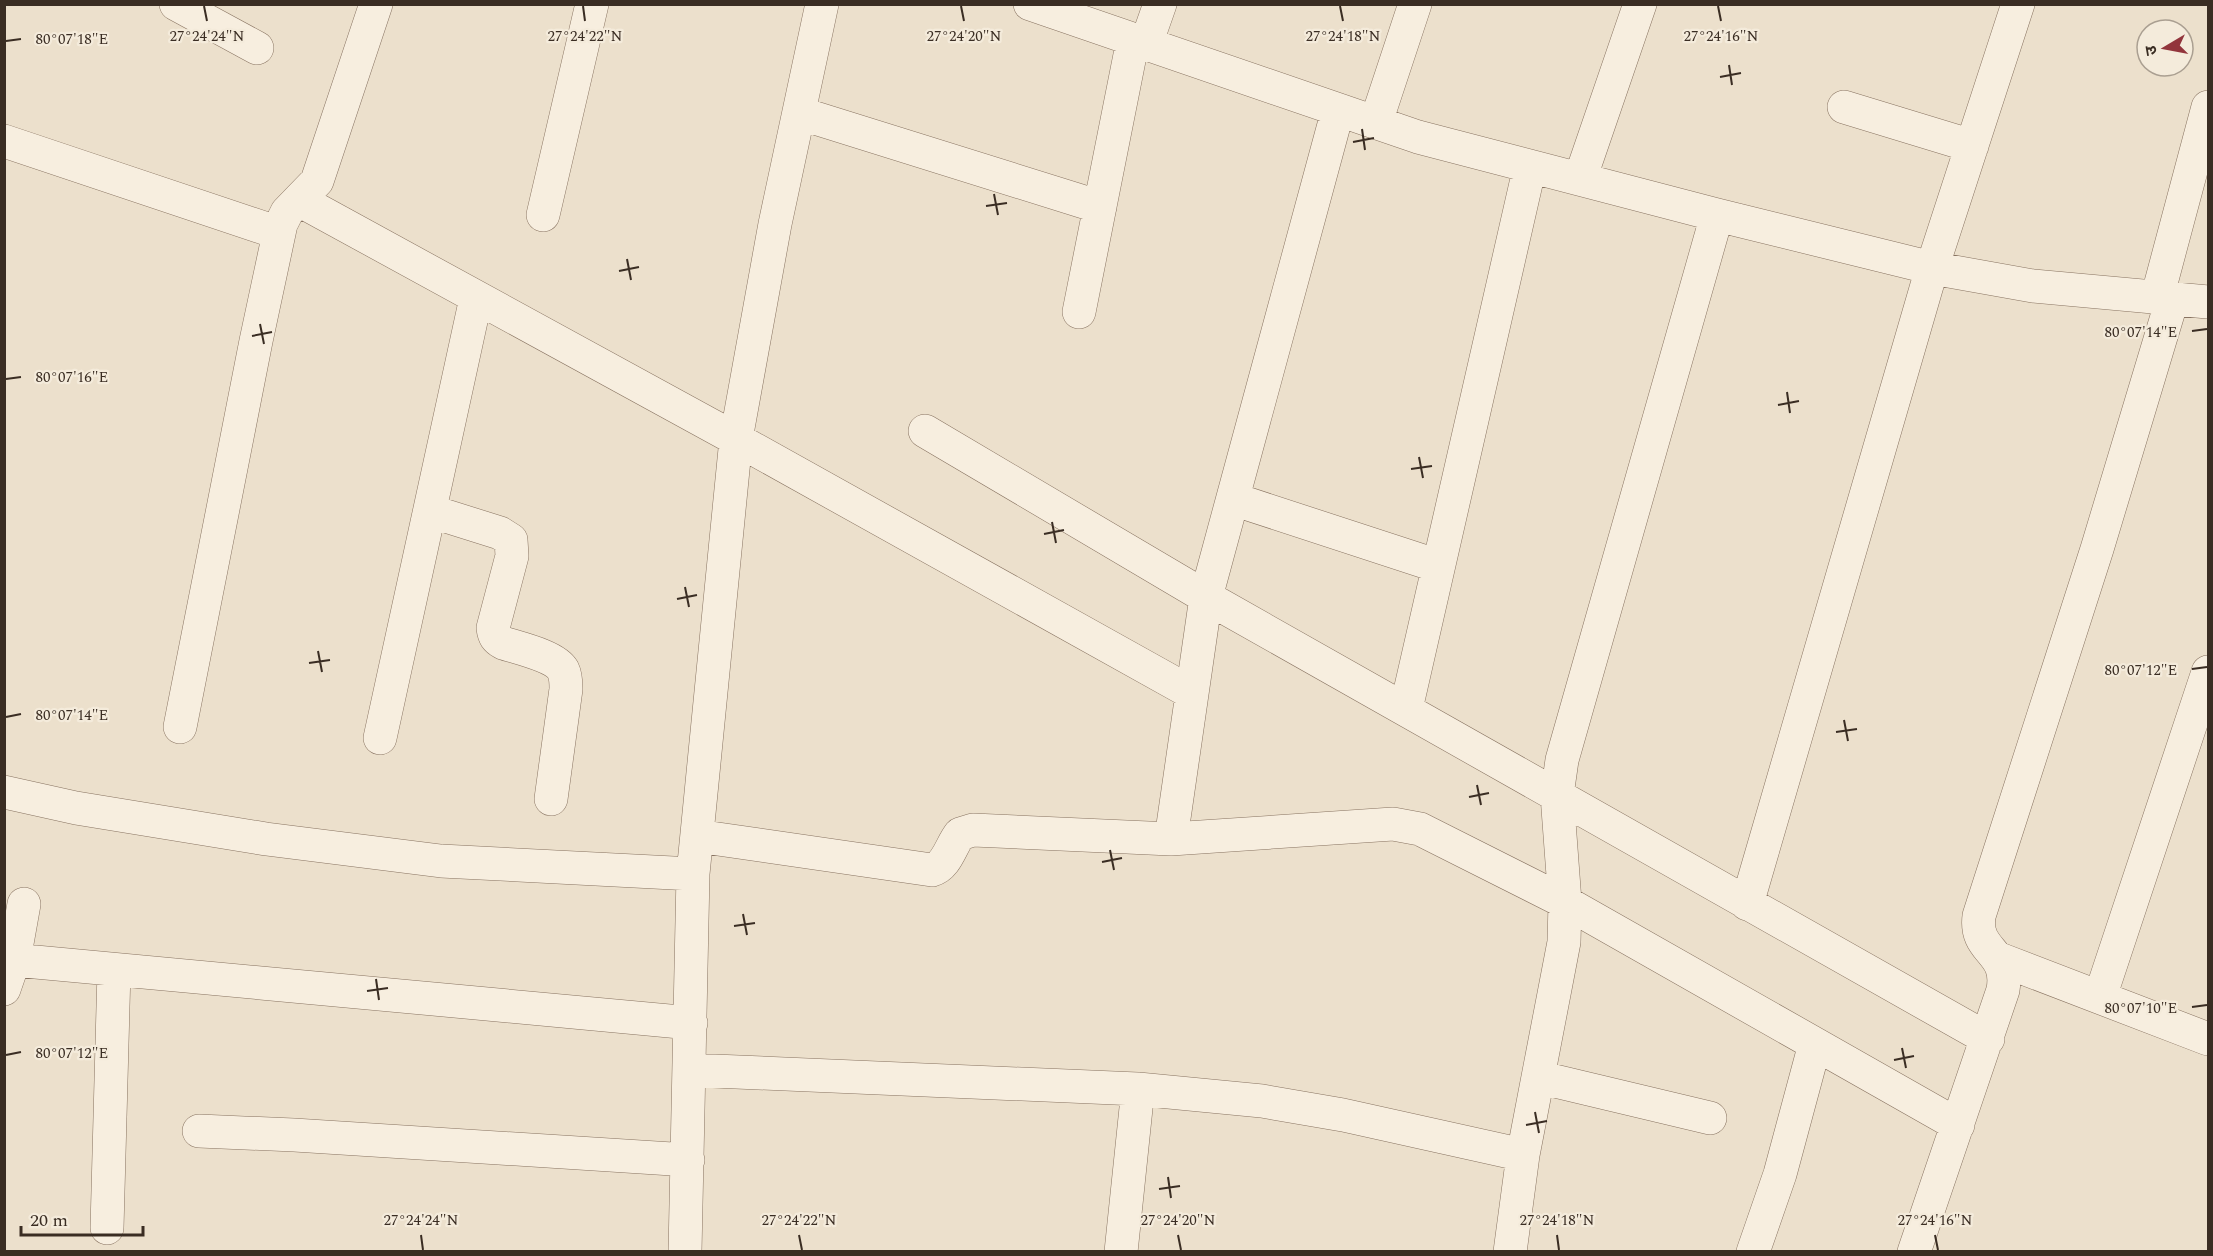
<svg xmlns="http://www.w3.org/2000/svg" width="2213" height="1256" font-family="Spectral,'Noto Sans Devanagari',serif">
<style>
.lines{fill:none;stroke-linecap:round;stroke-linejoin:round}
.minor-casing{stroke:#887361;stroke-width:34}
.minor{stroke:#f7eedf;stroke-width:33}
.ticks{fill:none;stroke:#3a2d23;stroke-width:2}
.ticks-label{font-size:15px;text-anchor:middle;fill:#3a2d23;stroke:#f4ebdb;stroke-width:4.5;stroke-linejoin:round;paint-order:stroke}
</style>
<rect width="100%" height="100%" fill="#ece0cc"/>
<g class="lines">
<defs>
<path id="minor" d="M176 4 257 48
M1030 4 1418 137 1717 215 1932 268 2033 286 2208 302
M1146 44 1160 4
M1844 107 1972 146
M799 113 1100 207
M1376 122 1415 4
M4 141 279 233
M1580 179 1640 4
M299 200 736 439 1192 693
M543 215 592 4
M2157 298 2208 107
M1079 312 1133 40
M925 431 1206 597 1988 1039
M1233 499 1438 566
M430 511 500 533 511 540 512 556 493 628C494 636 496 639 503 643 518 648 555 656 563 670 566 676 566 683 566 689L551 799
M1406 709 1530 166
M180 727 256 341 281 224 287 212 317 181 376 4
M380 738 476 298
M4 792 76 808 266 839 441 861 693 874
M697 836 932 870C947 866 951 845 960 834L973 830 1171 839 1393 824 1420 829 1565 902 1958 1125
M1171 839 1206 597 1338 110
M1747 904 1932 268 2018 4
M1997 958 2208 1039
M14 960 691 1023
M4 989 14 960 24 904
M2100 997 2208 672
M690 1070 1138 1089 1262 1101 1343 1115 1523 1155
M1538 1077 1710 1118
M199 1131 294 1135 688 1160
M107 1228 114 970
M685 1252 693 874 736 439 775 224 822 4
M1121 1252 1138 1089
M1510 1252 1523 1155 1564 942 1565 902 1557 795 1562 760 1717 215
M1753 1252 1780 1174 1815 1044
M1914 1252 2003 990C2010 950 1974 953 1979 916L2097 549 2172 300"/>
</defs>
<use href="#minor" class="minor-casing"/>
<use href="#minor" class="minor"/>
</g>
<path class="ticks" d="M204 6 207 21M583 6 585 21M961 6 964 21M1340 6 1343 21M1718 6 1721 21M6 41 21 39M1729 65 1732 85M1720 77 1741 73M1362 129 1365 150M1353 142 1374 138M994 194 998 215M986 206 1007 203M627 259 631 280M619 271 639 267M260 324 264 344M2192 331 2207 329M252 336 272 332M6 379 21 377M1787 392 1790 413M1778 405 1799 401M1419 457 1423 478M1411 469 1432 466M1052 522 1056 543M1044 534 1064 530M685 587 689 607M677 599 697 595M318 651 322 672M309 663 330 660M2192 669 2207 667M6 717 21 714M1844 720 1848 741M1836 732 1857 729M1477 785 1481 805M1469 797 1489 793M1110 850 1114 870M1102 862 1122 858M743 914 747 935M734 926 755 923M376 979 379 1000M367 991 388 988M2192 1007 2207 1005M1902 1048 1906 1068M6 1055 21 1052M1894 1060 1914 1056M1535 1112 1539 1133M1526 1125 1547 1121M1168 1177 1171 1198M1159 1189 1180 1186M421 1235 423 1250M799 1235 802 1250M1178 1235 1181 1250M1557 1235 1559 1250M1935 1235 1938 1250"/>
<g class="ticks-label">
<text x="207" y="41">27°24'24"N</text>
<text x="585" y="41">27°24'22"N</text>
<text x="964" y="41">27°24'20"N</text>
<text x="1343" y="41">27°24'18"N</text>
<text x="1721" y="41">27°24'16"N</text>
<text x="72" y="44">80°07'18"E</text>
<text x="2141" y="337">80°07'14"E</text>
<text x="72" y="382">80°07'16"E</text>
<text x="2141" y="675">80°07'12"E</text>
<text x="72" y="720">80°07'14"E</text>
<text x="2141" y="1013">80°07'10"E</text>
<text x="72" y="1058">80°07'12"E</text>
<text x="421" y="1225">27°24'24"N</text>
<text x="799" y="1225">27°24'22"N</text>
<text x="1178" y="1225">27°24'20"N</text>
<text x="1557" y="1225">27°24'18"N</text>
<text x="1935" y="1225">27°24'16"N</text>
</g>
<rect width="2213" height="1256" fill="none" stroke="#3a2d23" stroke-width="12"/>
<g transform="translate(2165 48) rotate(260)"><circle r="28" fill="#f4ebdb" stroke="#aa9f91" stroke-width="1.5"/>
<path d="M0-4.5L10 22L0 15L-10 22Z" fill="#92353c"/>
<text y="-9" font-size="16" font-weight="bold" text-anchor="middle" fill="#3a2d23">उ</text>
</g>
<path d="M21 1226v9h122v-9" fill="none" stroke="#3a2d23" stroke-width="3"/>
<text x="30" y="1226" font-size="18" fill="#3a2d23" stroke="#f4ebdb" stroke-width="4.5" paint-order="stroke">20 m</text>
</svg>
